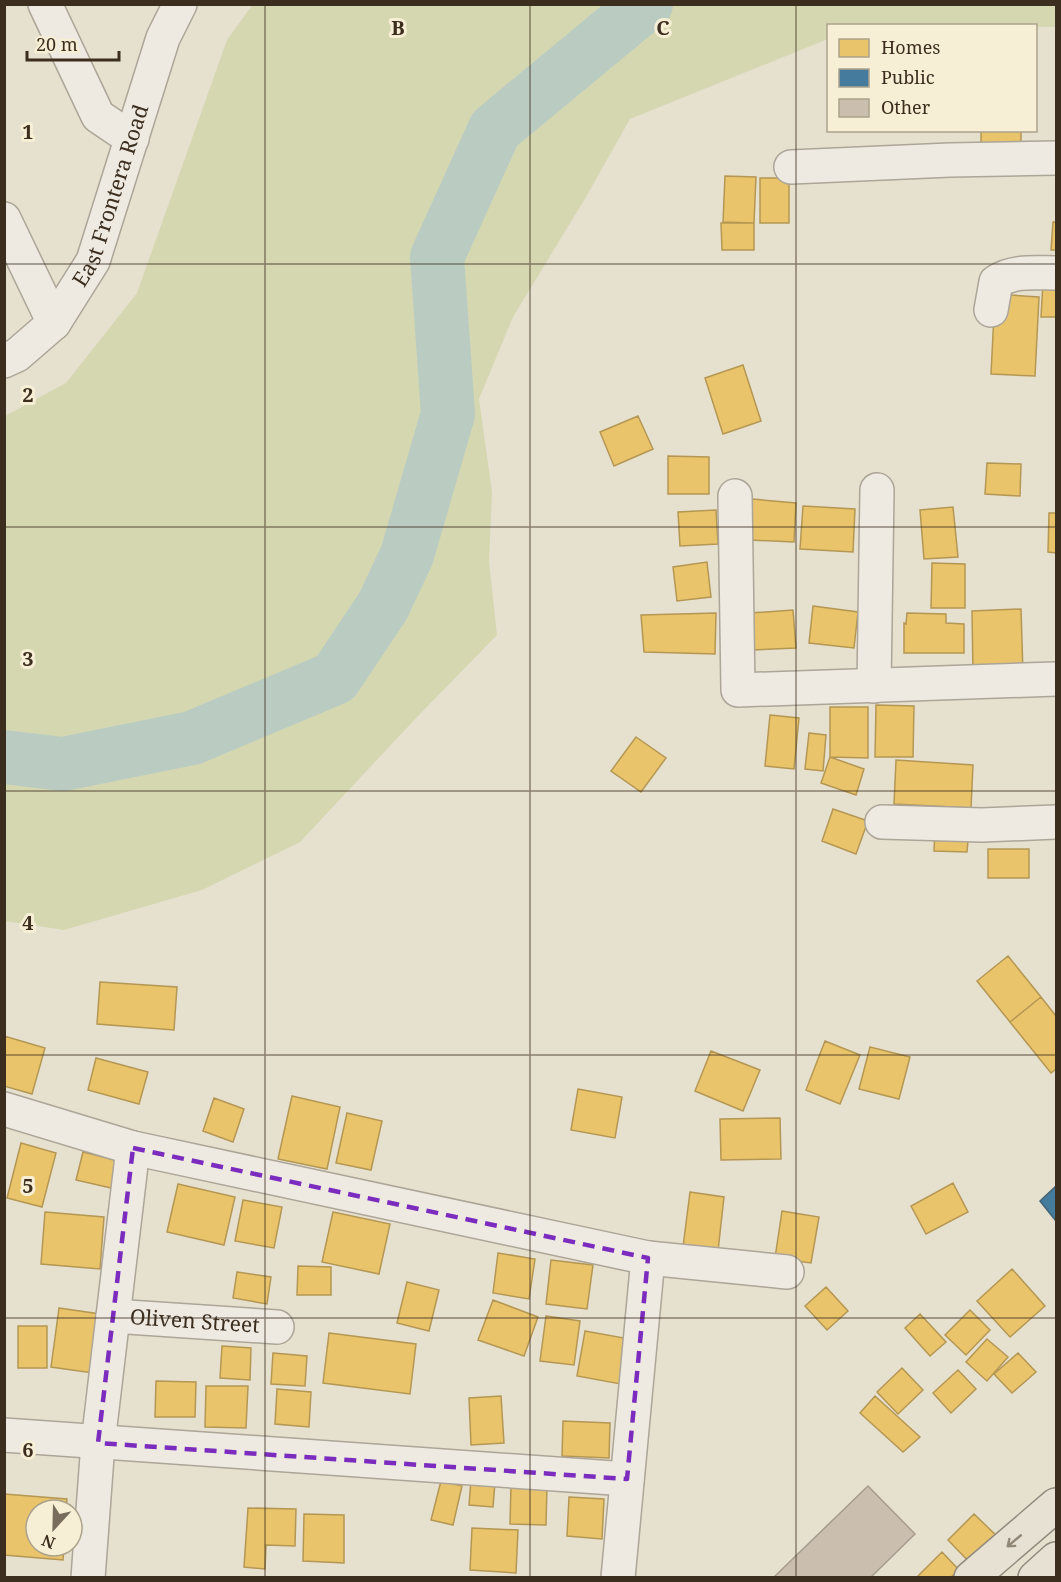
<svg xmlns="http://www.w3.org/2000/svg" width="1061" height="1582" font-family="'Noto Serif',serif">
<style>
.green{fill:#d5d7b1}
.homes{fill:#e9c46a;stroke:#b59754;stroke-width:1.5}
.public{fill:#457b9d;stroke:#426477;stroke-width:1.5}
.lines{fill:none;stroke-linecap:round;stroke-linejoin:round}
.river{stroke:#baccc2;stroke-width:54}
.building{fill:#cabeaf;stroke:#a79c8e;stroke-width:1.5}
.minor-casing{stroke:#aca598;stroke-width:36}
.major-casing{stroke:#918a7e;stroke-width:36}
.minor{stroke:#eeeae1;stroke-width:33}
.major{stroke:#e6e1d2;stroke-width:33}
.oneway{stroke:#918878}
.marked{fill:none;stroke:#7b2cbf;stroke-width:4.5;stroke-dasharray:12 8;stroke-linejoin:round}
.grid{fill:none;stroke:#3c2e1f;stroke-width:1.5;stroke-opacity:0.55}
.labels{text-anchor:middle;stroke-width:6;stroke-linejoin:round;paint-order:stroke}
.street-label{font-size:21px;fill:#3c2e1f;stroke:#f7efd5}
.grid-label{font-size:20px;text-anchor:middle;font-weight:bold;fill:#3c2e1f;stroke:#f7efd5;stroke-width:6;stroke-linejoin:round;paint-order:stroke}
</style>
<rect width="100%" height="100%" fill="#e6e0cf"/>
<path class="green" d="M253 4H1056V27L828 26V39L630 119 586 197 513 317 479 399 492 492 489 561 497 635 418 716 300 842 202 890 64 930 5 921V416L66 383 137 293 227 40Z"/>
<path class="homes" d="M981 130H1021V144H981Z
M725 176 756 177 754 223 723 222Z
M760 178H789V223H760Z
M1053 222H1056V250H1051Z
M721 223H754V250H722Z
M1043 282 1056 283V317H1041Z
M995 294 1039 297 1035 376 991 374Z
M743 365 761 421 723 434 705 378Z
M638 416 653 449 614 466 600 432Z
M668 456 709 457V494H668Z
M987 463 1021 464 1020 496 985 494Z
M752 499 796 503 794 542 749 540Z
M803 506 855 509 853 552 800 549Z
M953 507 958 557 924 559 920 510Z
M716 510 718 544 680 546 678 512Z
M1049 513H1056V553L1048 552Z
M707 562 711 597 677 601 673 567Z
M932 563 965 564V608H931Z
M813 606 858 612 854 648 809 643Z
M1021 609 1023 673 973 675 972 611Z
M793 610 796 648 752 650 750 613Z
M716 613 715 654 644 652 641 615Z
M907 613 946 614V623L964 624V653H904V623L906 624Z
M876 705 914 706 913 757H875Z
M830 707H868V758L830 757Z
M770 715 799 718 794 769 765 766Z
M809 733 826 735 823 771 805 769Z
M636 737 666 758 641 792 611 771Z
M830 757 864 769 856 795 821 783Z
M896 760 973 765 971 808 894 804Z
M833 809 868 821 856 854 822 841Z
M935 827 969 829 967 852 934 851Z
M988 849H1029V878H988Z
M1008 956 1041 997 1010 1022 977 981Z
M100 982 177 987 174 1030 97 1024Z
M1041 997 1056 1016V1069L1051 1073 1010 1022Z
M4 1036 45 1048 32 1094 4 1086Z
M825 1041 860 1055 840 1104 806 1090Z
M870 1047 910 1057 899 1099 859 1089Z
M711 1051 760 1070 743 1111 695 1091Z
M96 1058 148 1072 139 1104 88 1090Z
M578 1089 622 1097 615 1138 571 1130Z
M292 1096 340 1107 327 1169 278 1159Z
M214 1098 244 1109 233 1142 203 1131Z
M347 1113 382 1121 371 1170 336 1163Z
M780 1118 781 1159 721 1160 720 1119Z
M21 1143 56 1153 42 1207 7 1198Z
M83 1152 127 1163 120 1190 76 1180Z
M953 1183 968 1212 926 1234 911 1206Z
M178 1184 235 1197 224 1245 167 1232Z
M690 1192 724 1197 718 1251 683 1247Z
M243 1200 282 1207 274 1248 235 1241Z
M782 1211 819 1217 811 1263 775 1258Z
M45 1212 104 1217 100 1269 41 1264Z
M333 1212 390 1224 379 1274 322 1262Z
M498 1253 535 1259 529 1299 493 1293Z
M551 1260 593 1265 587 1309 546 1304Z
M298 1266 331 1267V1295H297Z
M1012 1269 1045 1306 1010 1337 977 1301Z
M237 1272 271 1277 267 1304 233 1298Z
M407 1282 439 1290 429 1331 397 1323Z
M826 1287 848 1311 827 1330 805 1306Z
M493 1300 538 1317 524 1356 478 1340Z
M59 1308 100 1314 93 1373 51 1367Z
M970 1310 990 1330 966 1355 945 1335Z
M920 1314 946 1342 930 1356 905 1328Z
M546 1316 580 1321 574 1365 540 1361Z
M18 1326H47V1368H18Z
M585 1331 635 1340 626 1385 577 1376Z
M329 1333 416 1344 410 1394 323 1383Z
M987 1339 1008 1357 987 1381 966 1362Z
M222 1346 251 1348 250 1380 220 1378Z
M273 1353 307 1356 305 1386 271 1384Z
M1018 1353 1036 1372 1012 1393 994 1374Z
M902 1368 923 1390 898 1414 877 1392Z
M958 1370 976 1389 951 1413 933 1393Z
M156 1381 196 1382 195 1417H155Z
M206 1386H248L246 1428 205 1427Z
M277 1389 311 1392 309 1427 275 1424Z
M501 1396 504 1443 471 1445 469 1398Z
M875 1396 920 1437 903 1452 860 1413Z
M563 1421 610 1423 609 1458 562 1456Z
M472 1468 496 1470 493 1507 469 1505Z
M441 1481 462 1486 453 1525 431 1520Z
M511 1485 547 1486 546 1525 510 1524Z
M4 1494 67 1499 66 1510H36V1546H64L63 1560 4 1555Z
M569 1497 604 1499 602 1539 567 1536Z
M248 1508 296 1509 295 1546 266 1545 265 1569 244 1567Z
M304 1514 344 1515V1563L303 1561Z
M974 1514 1002 1541 975 1568 948 1540Z
M472 1528 518 1530 516 1573 470 1570Z
M942 1552 959 1570 950 1578H916Z"/>
<path class="public" d="M1056 1186V1221L1040 1201Z"/>
<g class="lines">
<path class="river" d="M4 757 63 764 192 738 335 678 383 606 407 555 448 414 437 257 495 129 646 4"/>
</g>
<path class="building" d="M868 1486 915 1534 870 1578H773Z"/>
<g class="lines">
<defs>
<g id="minor">
<path d="M45 4 98 116 132 139"/>
<path d="M791 167 950 160 1056 158"/>
<path d="M4 219 54 323"/>
<path d="M991 310 996 282C1013 270 1036 273 1056 273"/>
<path id="s1" d="M4 361 17 355 54 323 93 261 163 38 180 4"/>
<path d="M735 496 738 690 1056 679"/>
<path d="M874 686 877 490"/>
<path d="M882 822 982 825 1056 822"/>
<path d="M4 1109 133 1148 648 1258 787 1272"/>
<path id="s2" d="M113 1316 277 1327"/>
<path d="M4 1435 627 1479"/>
<path d="M88 1578 98 1443 133 1148"/>
<path d="M618 1578 648 1258"/>
</g>
<path id="major" d="M971 1578 1056 1505
M1035 1578 1056 1559"/>
</defs>
<use href="#minor" class="minor-casing"/>
<use href="#major" class="major-casing"/>
<use href="#minor" class="minor"/>
<use href="#major" class="major"/>
</g>
<defs><path id="oneway-shaft" d="M-6 0H5M1.5-3L5.5 0L1.5 3" fill="none" stroke-width="1.6" stroke-linecap="round" stroke-linejoin="round" transform="scale(1.5)"/></defs>
<use class="oneway" href="#oneway-shaft" transform="translate(1014 1541) rotate(140)"/>
<path class="marked" d="M133 1148 648 1258 627 1479 98 1443Z"/>
<path class="grid" d="M265 4V1578M530 4V1578M796 4V1578M4 264H1056M4 527H1056M4 791H1056M4 1055H1056M4 1318H1056"/>
<g class="labels">
<g class="street-label">
<text dy="7" stroke="none"><textPath href="#s1" startOffset="204">East Frontera Road</textPath></text>
<text dy="7" stroke="none"><textPath href="#s2" startOffset="82">Oliven Street</textPath></text>
</g>
</g>
<g class="grid-label">
<text x="398" y="35">B</text>
<text x="663" y="35">C</text>
<text x="28" y="139">1</text>
<text x="28" y="402">2</text>
<text x="28" y="666">3</text>
<text x="28" y="930">4</text>
<text x="28" y="1193">5</text>
<text x="28" y="1457">6</text>
</g>
<rect width="1061" height="1582" fill="none" stroke="#3c2e1f" stroke-width="12"/>
<rect x="827" y="24" width="210" height="108" fill="#f7efd5" stroke="#aca28c" stroke-width="1.5"/>
<rect x="839" y="39" width="30" height="18" fill="#e9c46a" stroke="#aca28c" stroke-width="1.5"/>
<text x="881" y="54" font-size="18" fill="#3c2e1f">Homes</text>
<rect x="839" y="69" width="30" height="18" fill="#457b9d" stroke="#aca28c" stroke-width="1.5"/>
<text x="881" y="84" font-size="18" fill="#3c2e1f">Public</text>
<rect x="839" y="99" width="30" height="18" fill="#cabeaf" stroke="#aca28c" stroke-width="1.5"/>
<text x="881" y="114" font-size="18" fill="#3c2e1f">Other</text>
<g transform="translate(54 1528) rotate(202)"><circle r="28" fill="#f7efd5" stroke="#aca28c" stroke-width="1.5"/>
<path d="M0-4.5L10 22L0 15L-10 22Z" fill="#786c5d"/>
<text y="-9" font-size="16" font-weight="bold" text-anchor="middle" fill="#3c2e1f">N</text>
</g>
<path d="M27 51v9h92v-9" fill="none" stroke="#3c2e1f" stroke-width="3"/>
<text x="36" y="51" font-size="18" fill="#3c2e1f" stroke="#f7efd5" stroke-width="4.5" paint-order="stroke">20 m</text>
</svg>
